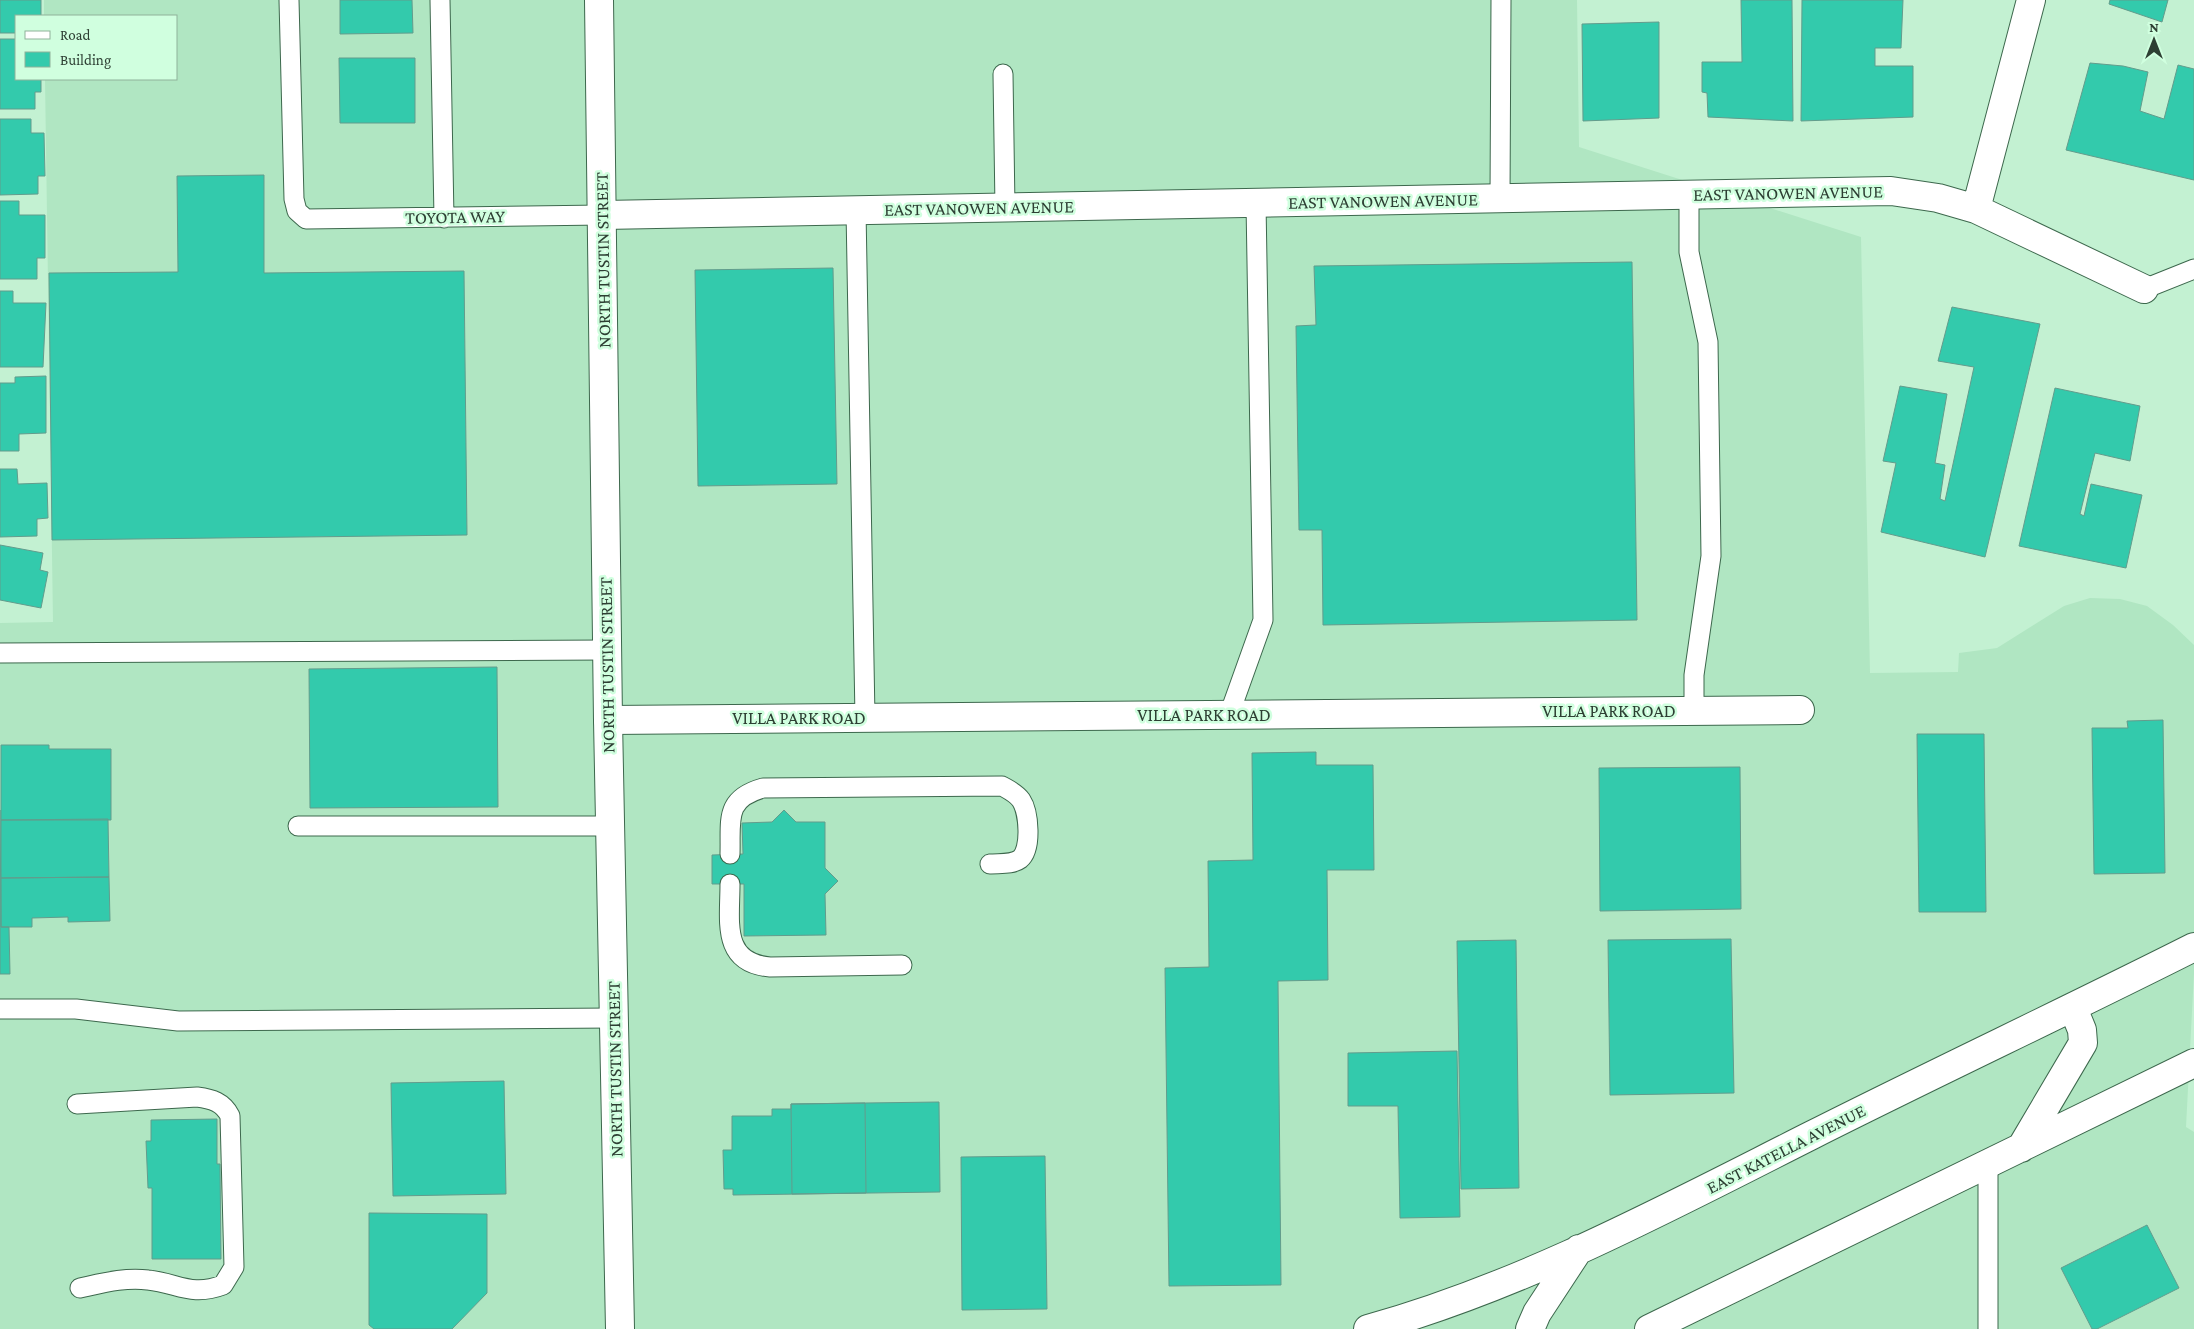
<svg xmlns="http://www.w3.org/2000/svg" width="2194" height="1329" font-family="'Crimson Pro',serif">
<style>
.built{fill:#b0e6c2}
.building{fill:#33caac;stroke:#639c8c}
.lines{fill:none;stroke-linecap:round;stroke-linejoin:round}
.lane-casing{stroke:#3d684d;stroke-width:21}
.street-casing{stroke:#3d684d;stroke-width:30}
.primary-casing{stroke:#3d684d;stroke-width:30}
.lane{stroke:#fff;stroke-width:19}
.street{stroke:#fff;stroke-width:28}
.primary{stroke:#fff;stroke-width:28}
.labels{text-anchor:middle;stroke-width:5;stroke-linejoin:round;paint-order:stroke}
.street-label{font-size:18px;fill:#2d3f33;stroke:#d0ffdf}
</style>
<rect width="100%" height="100%" fill="#c3f1d2"/>
<path class="built" d="M44 0H1577L1579 147 1861 237 1870 673 1958 672 1959 653 1997 648 2064 606 2090 598 2120 599 2147 606 2173 625 2194 645V973L2186 1127 2194 1132V1329H0V623L53 622 45 79H176V16H44Z"/>
<path class="building" d="M0 0H41V16H16V33H0Z
M340 0H412L413 33 340 34Z
M1741 0H1792L1793 121 1708 117 1707 93 1702 92V62H1742Z
M1802 0H1903L1901 48H1875V66H1913V117L1801 121Z
M2110 0H2168L2162 22 2109 4Z
M1659 22V118L1583 121 1582 24Z
M0 39H16V79H41V92H35V109H0Z
M339 58H415V123H340Z
M2090 63 2123 66 2148 72 2140 111 2164 119 2178 65 2194 69V180L2066 150Z
M0 119H31V133H44L45 176H38V194L0 195Z
M264 175V273L464 271 467 535 52 540 49 273 178 272 177 176Z
M0 201H19V215H45V258H37V279H0Z
M1632 262 1637 620 1323 625 1322 530H1299L1296 326 1316 325 1314 266Z
M833 268 837 484 698 486 695 270Z
M0 291H13V303H46L43 367H0Z
M1952 307 2040 324 1985 557 1881 532 1896 463 1883 461 1900 386 1947 394 1935 463 1945 465 1940 499 1945 501 1974 367 1938 361Z
M46 376V433L19 434V451H0V383H15V377Z
M2055 388 2140 406 2130 461 2095 453 2080 514 2084 516 2091 484 2142 495 2126 568 2019 546Z
M0 469H17L18 484 47 483 48 518 37 519V536L0 537Z
M0 545 43 553 40 570 48 572 41 608 0 600Z
M497 667 498 807 310 808 309 669Z
M2163 720 2165 873 2094 874 2092 728H2128L2127 721Z
M1917 734H1984L1986 912H1919Z
M1 745H49V749H111V820H1Z
M1316 752V765H1373L1374 870H1327L1328 980 1278 981 1281 1285 1169 1286 1165 968 1209 967 1208 861 1253 860 1252 753Z
M1740 767 1741 909 1600 911 1599 768Z
M0 810 1 927H9L10 974H0Z
M784 810 796 822H825V868L838 881 825 894 826 935 744 936V884H712V855L743 854 742 823 772 822Z
M108 819 109 877 1 878V820Z
M109 877 110 921 68 922V917L32 918V927H1V878Z
M1731 939 1734 1093 1610 1095 1608 940Z
M1516 940 1519 1188 1461 1189 1457 941Z
M1457 1051 1460 1217 1400 1218 1398 1106H1348V1053Z
M504 1081 506 1194 393 1196 391 1083Z
M939 1102 940 1192 733 1195V1189H724L723 1150H732V1116H772V1109H791V1104Z
M865 1103 866 1193 792 1194 791 1104Z
M217 1119V1164H220L221 1259H152V1188H148L146 1141H151V1120Z
M1045 1156 1047 1309 962 1310 961 1157Z
M369 1213 487 1214V1293L452 1329H374L369 1325Z
M2147 1225 2179 1288 2097 1329H2092L2061 1268Z"/>
<g class="lines">
<defs>
<path id="lane" d="M289 0 294 199 297 211 306 219 603 215
M440 0 444 218
M1003 74 1005 208
M1689 195V252L1708 342 1711 556 1694 675V711
M1500 199 1501 0
M856 210 865 718
M2144 289 2194 269
M0 653 607 650
M1229 715 1263 620 1256 203
M298 826H610
M730 854C731 820 724 799 763 788L1002 786C1009 790 1016 793 1021 800 1029 812 1032 849 1020 859 1012 865 999 863 990 864
M730 884C730 921 721 963 770 967L902 965
M0 1009H76L178 1021 614 1018
M77 1104 197 1097C212 1099 223 1102 230 1116L234 1267 223 1285C191 1297 178 1283 148 1280 125 1277 103 1283 80 1288
M1988 1164V1329"/>
<path id="street" d="M1976 209 2031 0
M603 215 1891 191 1938 198 1976 209 2144 289
M608 720 1800 710"/>
<path id="primary" d="M599 0 608 720 620 1329
M2021 1148 2083 1043 2082 1030 2073 1008
M1368 1329C1523 1286 1669 1207 1812 1135 1939 1071 2067 1011 2194 947
M1530 1329 1537 1313 1579 1249
M1649 1329 2194 1063"/>
</defs>
<use href="#lane" class="lane-casing"/>
<use href="#street" class="street-casing"/>
<use href="#primary" class="primary-casing"/>
<use href="#lane" class="lane"/>
<use href="#street" class="street"/>
<use href="#primary" class="primary"/>
</g>
<g class="labels">
<g class="street-label">
<text transform="translate(1788 193) rotate(-1)" y="6">EAST VANOWEN AVENUE</text>
<text transform="translate(1383 201) rotate(-1)" y="6">EAST VANOWEN AVENUE</text>
<text transform="translate(979 208) rotate(-1)" y="6">EAST VANOWEN AVENUE</text>
<text transform="translate(455 217) rotate(-1)" y="6">TOYOTA WAY</text>
<text transform="translate(603 260) rotate(-91)" y="6">NORTH TUSTIN STREET</text>
<text transform="translate(607 665) rotate(-91)" y="6">NORTH TUSTIN STREET</text>
<text x="1609" y="717">VILLA PARK ROAD</text>
<text x="1204" y="721">VILLA PARK ROAD</text>
<text x="799" y="724">VILLA PARK ROAD</text>
<text transform="translate(615 1069) rotate(-91)" y="6">NORTH TUSTIN STREET</text>
<text transform="translate(1786 1149) rotate(-27)" y="6">EAST KATELLA AVENUE</text>
</g>
</g>
<rect x="15" y="15" width="162" height="65" fill="#d0ffdf" stroke="#8fb29a"/>
<rect x="25" y="31" width="25" height="8" fill="#ffffff" stroke="#8fb29a"/>
<text x="60" y="40" font-size="15" fill="#2d3f33">Road</text>
<rect x="25" y="52" width="25" height="15" fill="#33caac" stroke="#8fb29a"/>
<text x="60" y="65" font-size="15" fill="#2d3f33">Building</text>
<g transform="translate(2154 40)" stroke="#d0ffdf" stroke-width="4" paint-order="stroke">
<path d="M0-4L9 19L0 12L-9 19Z" fill="#2d3f33"/>
<text y="-8" font-size="14" font-weight="bold" text-anchor="middle" fill="#2d3f33">N</text>
</g>
</svg>
